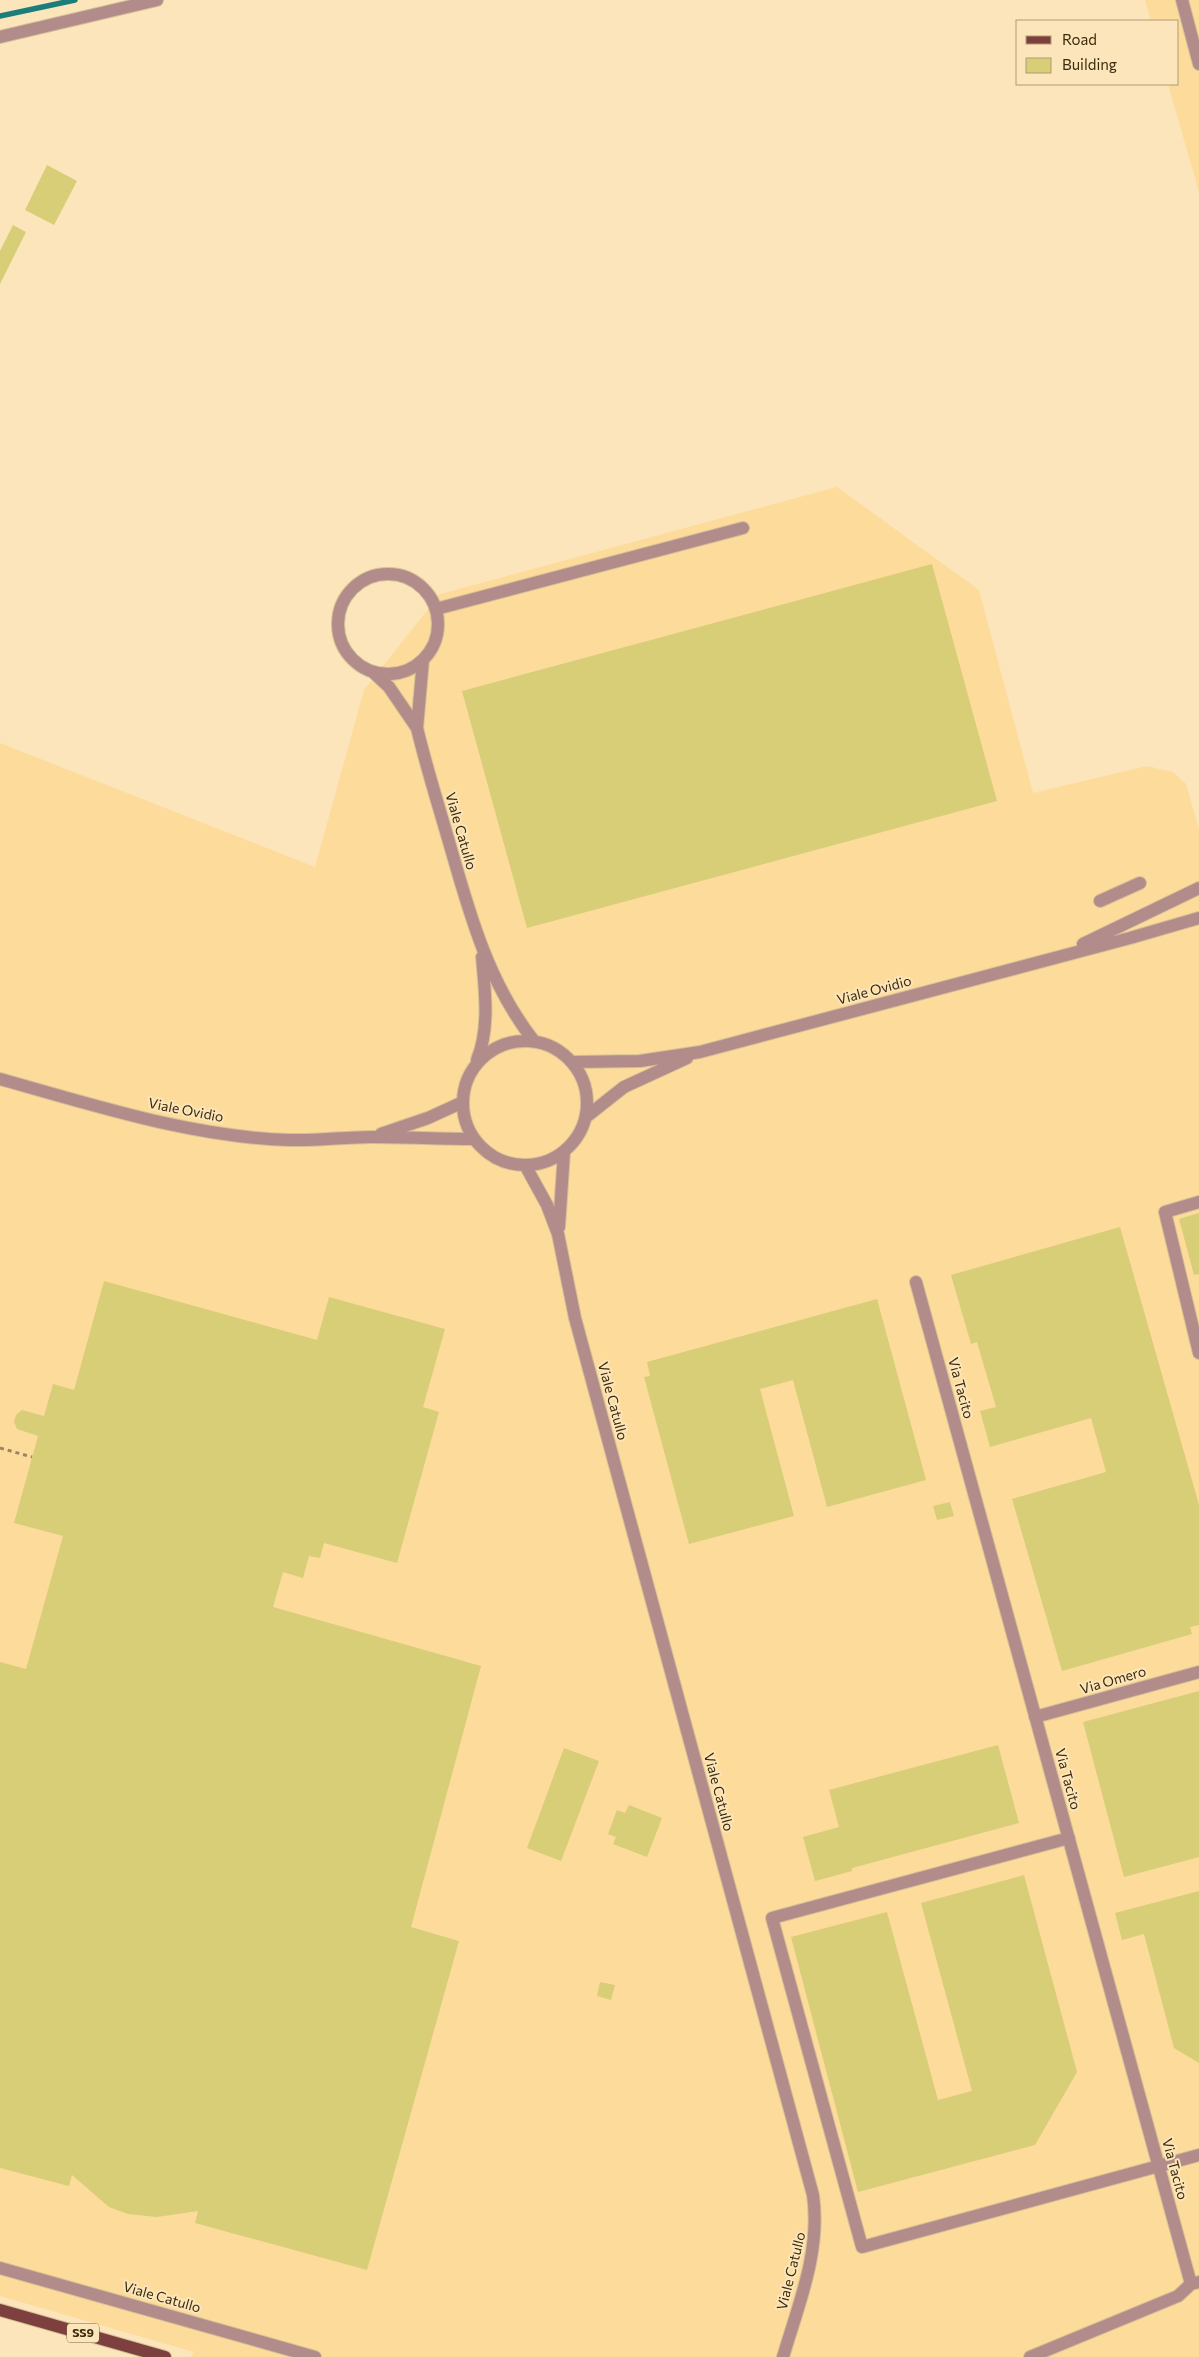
<svg xmlns="http://www.w3.org/2000/svg" width="1199" height="2357" font-family="Commissioner,sans-serif">
<style>
.built{fill:#fddb9b}
.lines{fill:none;stroke-linecap:round;stroke-linejoin:round}
.stream{stroke:#1b7e7d;stroke-width:5.5}
.building{fill:#d7ce77}
.minor-casing{stroke:#d5c097;stroke-width:14}
.major-casing{stroke:#d5c097;stroke-width:14}
.path{stroke:#998661;stroke-width:3;stroke-dasharray:4 4;stroke-linecap:butt}
.minor{stroke:#b28c8a;stroke-width:12}
.major{stroke:#7e403e;stroke-width:12}
.labels{text-anchor:middle;stroke-width:4;stroke-linejoin:round;paint-order:stroke}
.shield{fill:#fce5ba;stroke:#746340;stroke-width:1}
.shield-label{font-size:12px;font-weight:bold;fill:#3a2b0c}
.street-label{font-size:14px;fill:#3a2b0c;stroke:#fce5ba}
</style>
<rect width="100%" height="100%" fill="#fce5ba"/>
<path class="built" d="M1145 0H1199V192L1168 84H1178V21H1151Z
M837 487 979 590 1033 793 1147 766 1173 772 1186 784 1199 829V2357H191L194 2352 0 2296V743L315 867 364 690 440 594Z"/>
<g class="lines">
<path class="stream" d="M0 16 75 0"/>
</g>
<path class="building" d="M47 165 77 181 54 225 25 210Z
M13 225 26 232 0 284V251Z
M932 564 997 801 527 928 462 691Z
M1199 1213V1274L1194 1275 1179 1219Z
M1120 1227 1199 1505V1625L1190 1627 1192 1634 1062 1671 1012 1499 1106 1472 1091 1418 990 1447 980 1411 996 1407 977 1342 971 1344 951 1275Z
M104 1281 317 1340 329 1297 445 1329 423 1407 439 1412 397 1563 324 1543 320 1558 309 1556 303 1578 283 1572 273 1607 481 1666 411 1927 459 1941 367 2270 195 2223 198 2211 157 2217 128 2214 109 2207 72 2175 69 2186 0 2168V1662L26 1669 63 1536 14 1523 38 1436 17 1429 14 1422 16 1415 22 1410 44 1416 53 1384 74 1390Z
M877 1299 926 1480 827 1507 793 1380 760 1389 794 1516 689 1544 644 1377 650 1376 647 1362Z
M950 1502 954 1516 937 1520 933 1506Z
M1199 1691V1857L1124 1877 1083 1722Z
M998 1745 1019 1823 852 1868V1871L815 1881 803 1837 839 1827 829 1790Z
M564 1748 599 1761 561 1861 527 1848Z
M629 1805 662 1818 647 1857 613 1844 616 1837 608 1834 617 1810 625 1813Z
M1024 1875 1077 2072 1035 2145 858 2192 791 1937 887 1912 938 2100 972 2091 921 1903Z
M1199 1891V2063L1174 2048 1144 1934 1122 1940 1115 1913Z
M600 1982 615 1985 611 2000 597 1996Z"/>
<g class="lines">
<defs>
<path id="minor" d="M1182 0 1199 64
M0 37 157 0
M338 624a50 50 0 1 1 100 0a50 50 0 1 1-100 0Z
M436 609 743 528
M373 672 389 687 417 728 423 660
M417 728C426 766 438 804 449 842 469 912 488 983 534 1041
M1100 901 1140 883
M1083 944 1199 888
M463 1103a62 62 0 1 1 124 0a62 62 0 1 1-124 0Z
M477 1060C490 1028 485 991 482 957
M573 1062 640 1061 700 1052 1130 938 1199 918
M0 1079C94 1105 191 1137 289 1140 317 1141 344 1137 372 1137 406 1137 440 1139 474 1139
M586 1117 624 1087 687 1058
M381 1134 428 1118 463 1102
M525 1165 547 1205 558 1234 575 1318 813 2195C821 2251 799 2303 783 2357
M1199 1202 1165 1212 1199 1353
M559 1227 564 1152
M916 1282 1191 2284
M1035 1717 1199 1672
M1069 1838 772 1918 862 2247 1199 2155
M0 2268 315 2357
M1030 2357 1178 2296 1191 2284 1199 2282"/>
<path id="major" d="M0 2310 165 2357"/>
</defs>
<use href="#minor" class="minor-casing"/>
<use href="#major" class="major-casing"/>
<path class="path" d="M0 1448 32 1457"/>
<use href="#minor" class="minor"/>
<use href="#major" class="major"/>
</g>
<g class="labels">
<rect class="shield" x="67" y="2323.5" width="32" height="19" rx="4"/>
<g class="shield-label">
<text x="83" y="2337">SS9</text>
</g>
<g class="street-label">
<text transform="translate(461 831) rotate(74)" y="5">Viale Catullo</text>
<text transform="translate(874 990) rotate(-15)" y="5">Viale Ovidio</text>
<text transform="translate(186 1110) rotate(11)" y="5">Viale Ovidio</text>
<text transform="translate(961 1388) rotate(75)" y="5">Via Tacito</text>
<text transform="translate(613 1401) rotate(75)" y="5">Viale Catullo</text>
<text transform="translate(1113 1680) rotate(-16)" y="5">Via Omero</text>
<text transform="translate(1068 1779) rotate(75)" y="5">Via Tacito</text>
<text transform="translate(719 1792) rotate(75)" y="5">Viale Catullo</text>
<text transform="translate(1175 2169) rotate(75)" y="5">Via Tacito</text>
<text transform="translate(791 2271) rotate(-76)" y="5">Viale Catullo</text>
<text transform="translate(162 2297) rotate(16)" y="5">Viale Catullo</text>
</g>
</g>
<rect x="1016" y="20" width="162" height="65" fill="#fce5ba" stroke="#ae9b74"/>
<rect x="1026" y="36" width="25" height="8" fill="#7e403e" stroke="#ae9b74"/>
<text x="1062" y="45" font-size="15" fill="#3a2b0c">Road</text>
<rect x="1026" y="58" width="25" height="15" fill="#d7ce77" stroke="#ae9b74"/>
<text x="1062" y="70" font-size="15" fill="#3a2b0c">Building</text>
</svg>
